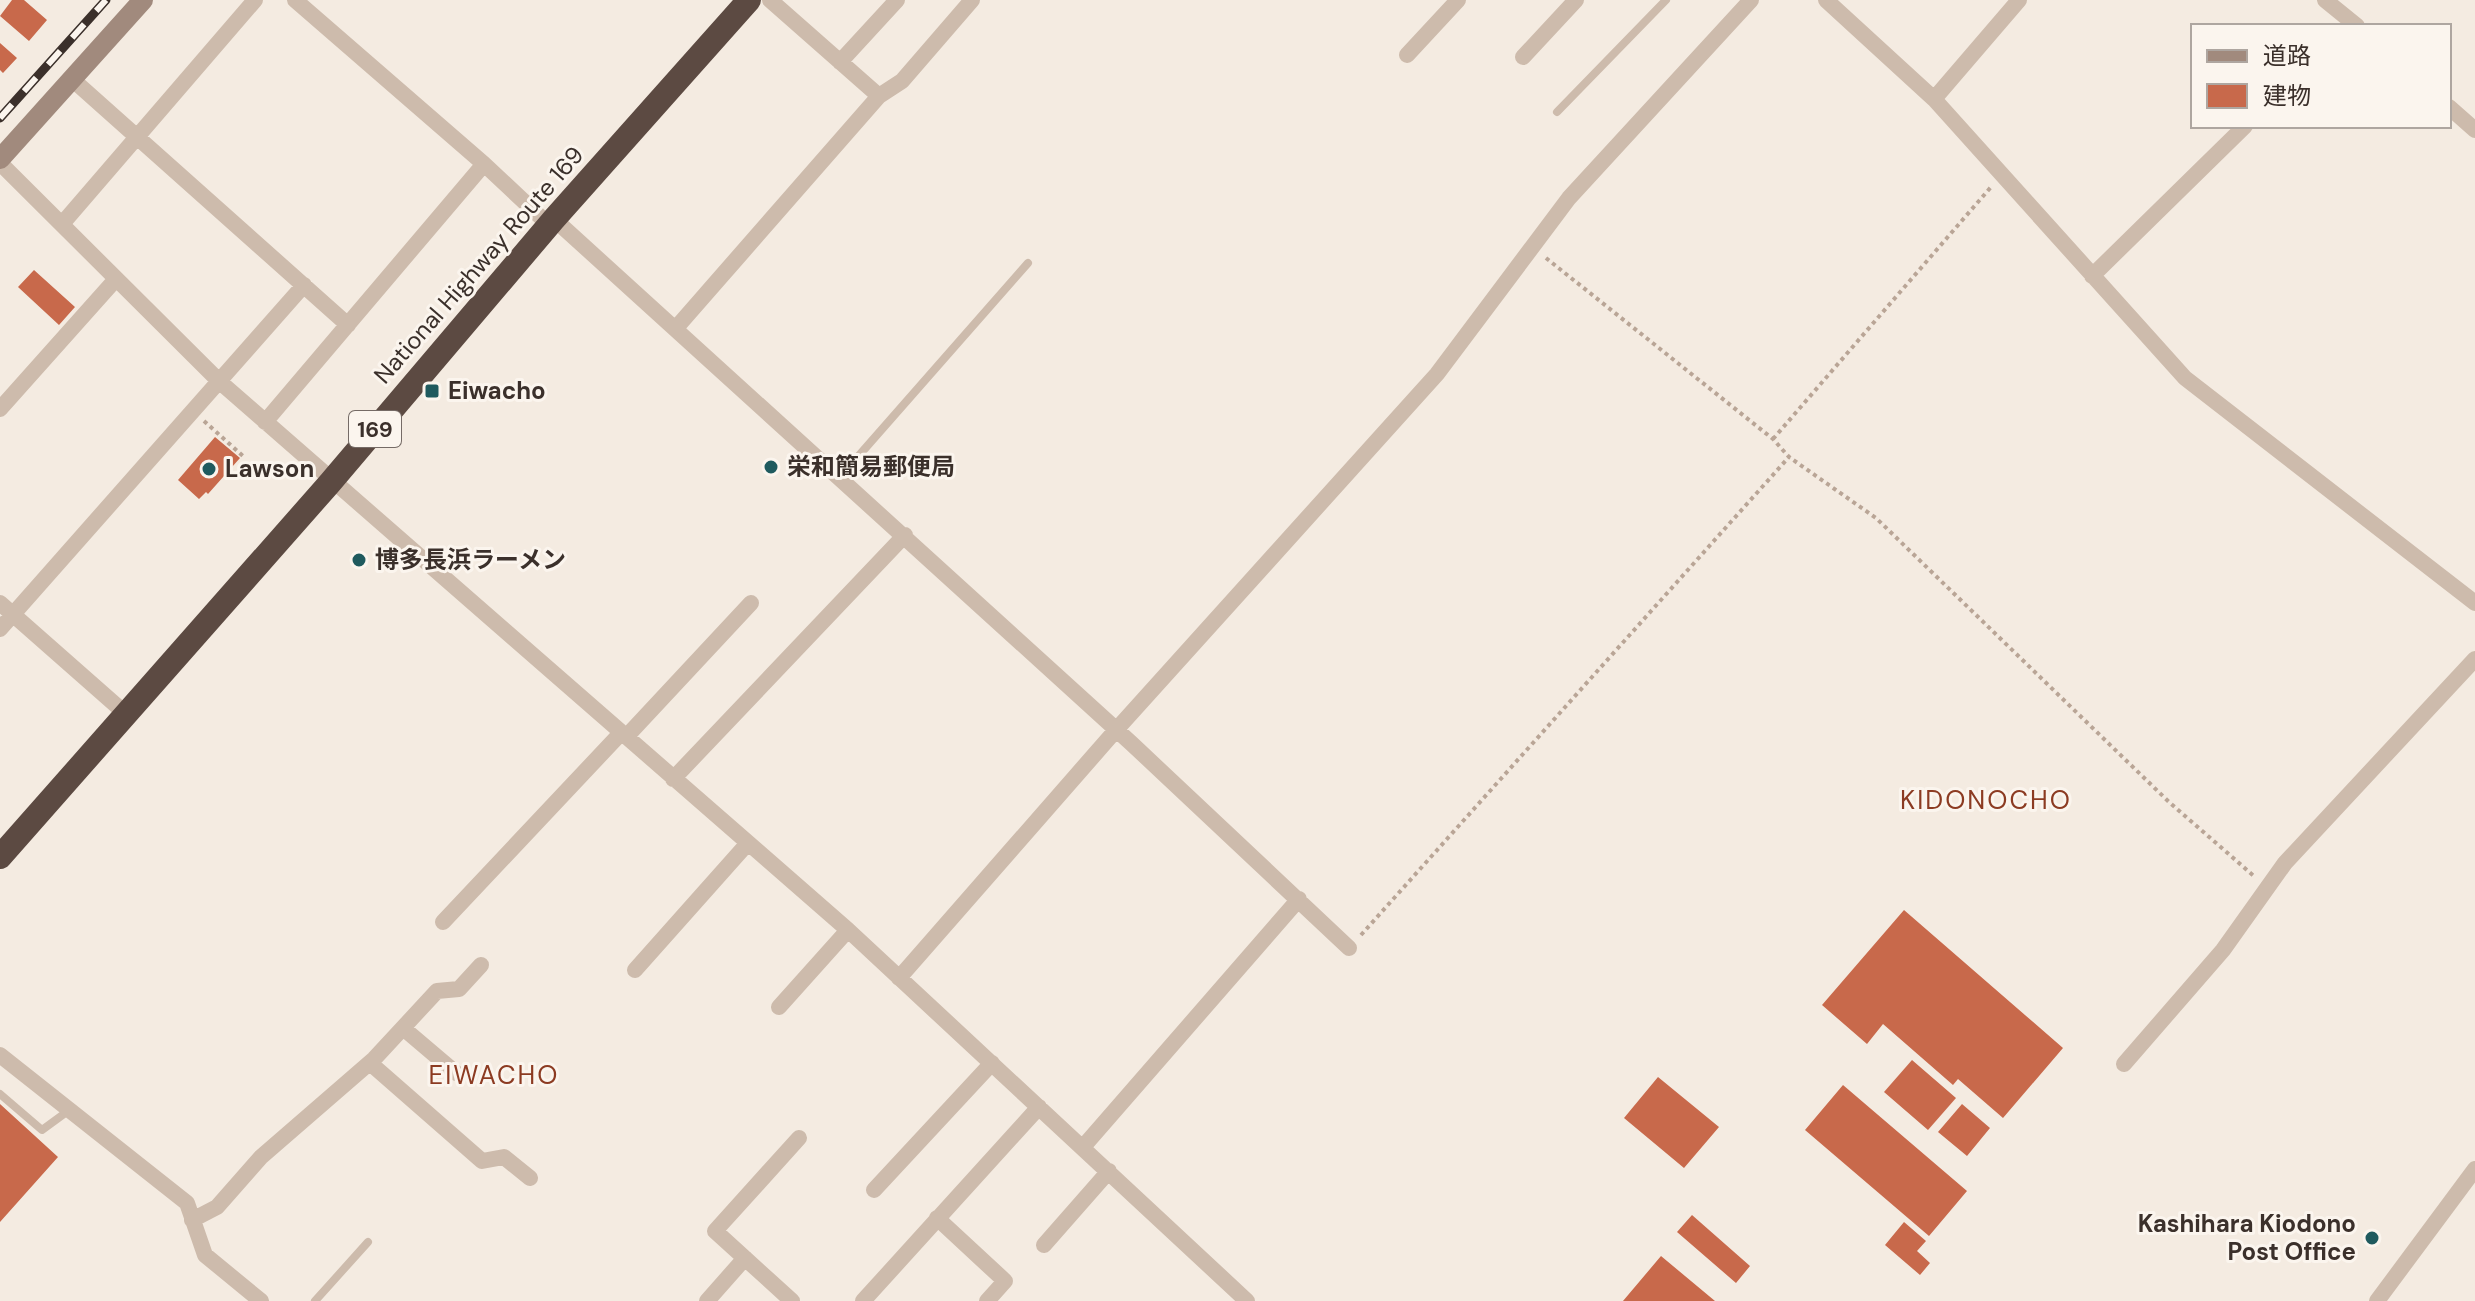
<svg xmlns="http://www.w3.org/2000/svg" width="2475" height="1301" font-family="'DM Sans','Noto Sans JP',sans-serif">
<style>
.building{fill:#c8694b}
.lines{fill:none;stroke-linecap:round;stroke-linejoin:round}
.path{stroke:#b9a596;stroke-width:4;stroke-dasharray:4 4;stroke-linecap:butt}
.lane{stroke:#cdbbac;stroke-width:8}
.street{stroke:#cdbbac;stroke-width:16}
.secondary{stroke:#a18a7d;stroke-width:20}
.highway{stroke:#5c4a42;stroke-width:24}
.rail-casing{stroke:#3b302b;stroke-width:9}
.rail{stroke:#fbf5ee;stroke-width:6;stroke-dasharray:18;stroke-linecap:butt}
.poi-dot{fill:#1f5a5e;stroke:#fbf5ee;stroke-width:3}
.labels{text-anchor:middle;stroke-width:6;stroke-linejoin:round;paint-order:stroke}
.shield{fill:#fbf5ee;stroke:#756b66;stroke-width:2}
.shield-label{font-size:22px;font-weight:bold;fill:#3b302b}
.street-label{font-size:24px;fill:#3b302b;stroke:#fbf5ee}
.poi-label{font-size:24px;font-weight:bold;fill:#3b302b;stroke:#fbf5ee;text-anchor:start}
.neighbourhood-label{font-size:26px;letter-spacing:2px;fill:#8c3b22;stroke:#fbf5ee}
</style>
<rect width="100%" height="100%" fill="#f4ebe1"/>
<path class="building" d="M12 0H24L47 20 29 41 0 16Z
M0 43 17 58 3 73 0 70Z
M34 270 75 307 59 325 18 287Z
M215 437 240 458 208 494 206 492 199 499 178 480Z
M1904 910 2063 1048 2003 1118 1958 1079 1953 1085 1883 1024 1867 1044 1822 1005Z
M1912 1060 1956 1098 1928 1130 1884 1092Z
M1658 1077 1719 1127 1684 1168 1624 1118Z
M1843 1085 1967 1191 1929 1236 1805 1130Z
M0 1104 58 1157 0 1222Z
M1962 1104 1990 1128 1967 1156 1938 1132Z
M1692 1215 1750 1266 1736 1283 1677 1232Z
M1904 1222 1926 1241 1917 1251 1930 1263 1920 1275 1885 1245Z
M1661 1256 1715 1301H1623Z"/>
<g class="lines">
<path class="path" d="M1546 258 1773 439 1789 457 1876 518 2169 802 2255 877
M204 421 244 457
M1773 439 1991 187
M1361 935 1789 457"/>
<path class="lane" d="M1557 112 1666 0
M840 477 1028 263
M0 1094 42 1130 68 1111
M315 1301 368 1242"/>
<path class="street" d="M295 0 484 164 549 225
M1826 0 1934 99 2185 378 2475 603
M2325 0 2357 26
M1407 55 1458 0
M1523 57 1576 0
M840 62 897 0
M72 79 348 325
M879 96 902 81 972 0
M1934 99 2019 0
M2449 107 2475 130
M0 163 220 382 848 930 1247 1301
M554 219 1131 743 1349 948
M62 224 255 0
M2092 276 2245 126
M676 328 879 96 770 0
M0 409 116 279
M265 422 484 164
M0 603 126 714
M0 629 304 285
M626 737 751 603
M673 779 905 535
M443 922 621 733
M635 970 748 843
M899 978 1116 730 1437 374 1569 198 1751 0
M779 1007 848 930
M403 1028 456 1073
M0 1055 187 1203 205 1255 261 1301
M370 1063 482 1161 504 1157 530 1178
M2124 1064 2223 950 2285 863 2475 659
M1083 1147 1299 899
M874 1190 992 1063
M937 1218 1005 1281 987 1301
M192 1220 217 1207 261 1157 374 1059 437 991 459 989 481 965
M1044 1245 1109 1171
M707 1301 745 1258
M792 1301 715 1231 799 1138
M863 1301 1039 1107
M2377 1301 2475 1169"/>
<path class="secondary" d="M0 159 143 0"/>
<path class="highway" d="M0 857 329 484 554 219 749 0"/>
<defs>
<path id="rail" d="M0 118 106 0"/>
</defs>
<use href="#rail" class="rail-casing"/>
<use href="#rail" class="rail"/>
</g>
<g class="poi-dot">
<rect x="424" y="383" width="16" height="16" rx="4"/>
<circle cx="771" cy="467" r="8"/>
<circle cx="209" cy="469" r="8"/>
<circle cx="359" cy="560" r="8"/>
<circle cx="2372" cy="1238" r="8"/>
</g>
<g class="labels">
<rect class="shield" x="349" y="411" width="52" height="36" rx="6"/>
<g class="shield-label">
<text x="375" y="437">169</text>
</g>
<g class="street-label">
<text transform="translate(479 265) rotate(-49)" y="8">National Highway Route 169</text>
</g>
<g class="poi-label">
<text x="448" y="399">Eiwacho</text>
<text x="787" y="475">栄和簡易郵便局</text>
<text x="225" y="477">Lawson</text>
<text x="375" y="568">博多長浜ラーメン</text>
<text x="2356" y="1232" text-anchor="end">Kashihara Kiodono<tspan x="2356" dy="28">Post Office</tspan></text>
</g>
<g class="neighbourhood-label">
<text x="1986" y="809">KIDONOCHO</text>
<text x="494" y="1084">EIWACHO</text>
</g>
</g>
<rect x="2191" y="24" width="260" height="104" fill="#fbf5ee" stroke="#aea6a0" stroke-width="2"/>
<rect x="2207" y="50" width="40" height="12" fill="#a18a7d" stroke="#aea6a0" stroke-width="2"/>
<text x="2263" y="64" font-size="24" fill="#3b302b">道路</text>
<rect x="2207" y="84" width="40" height="24" fill="#c8694b" stroke="#aea6a0" stroke-width="2"/>
<text x="2263" y="104" font-size="24" fill="#3b302b">建物</text>
</svg>
